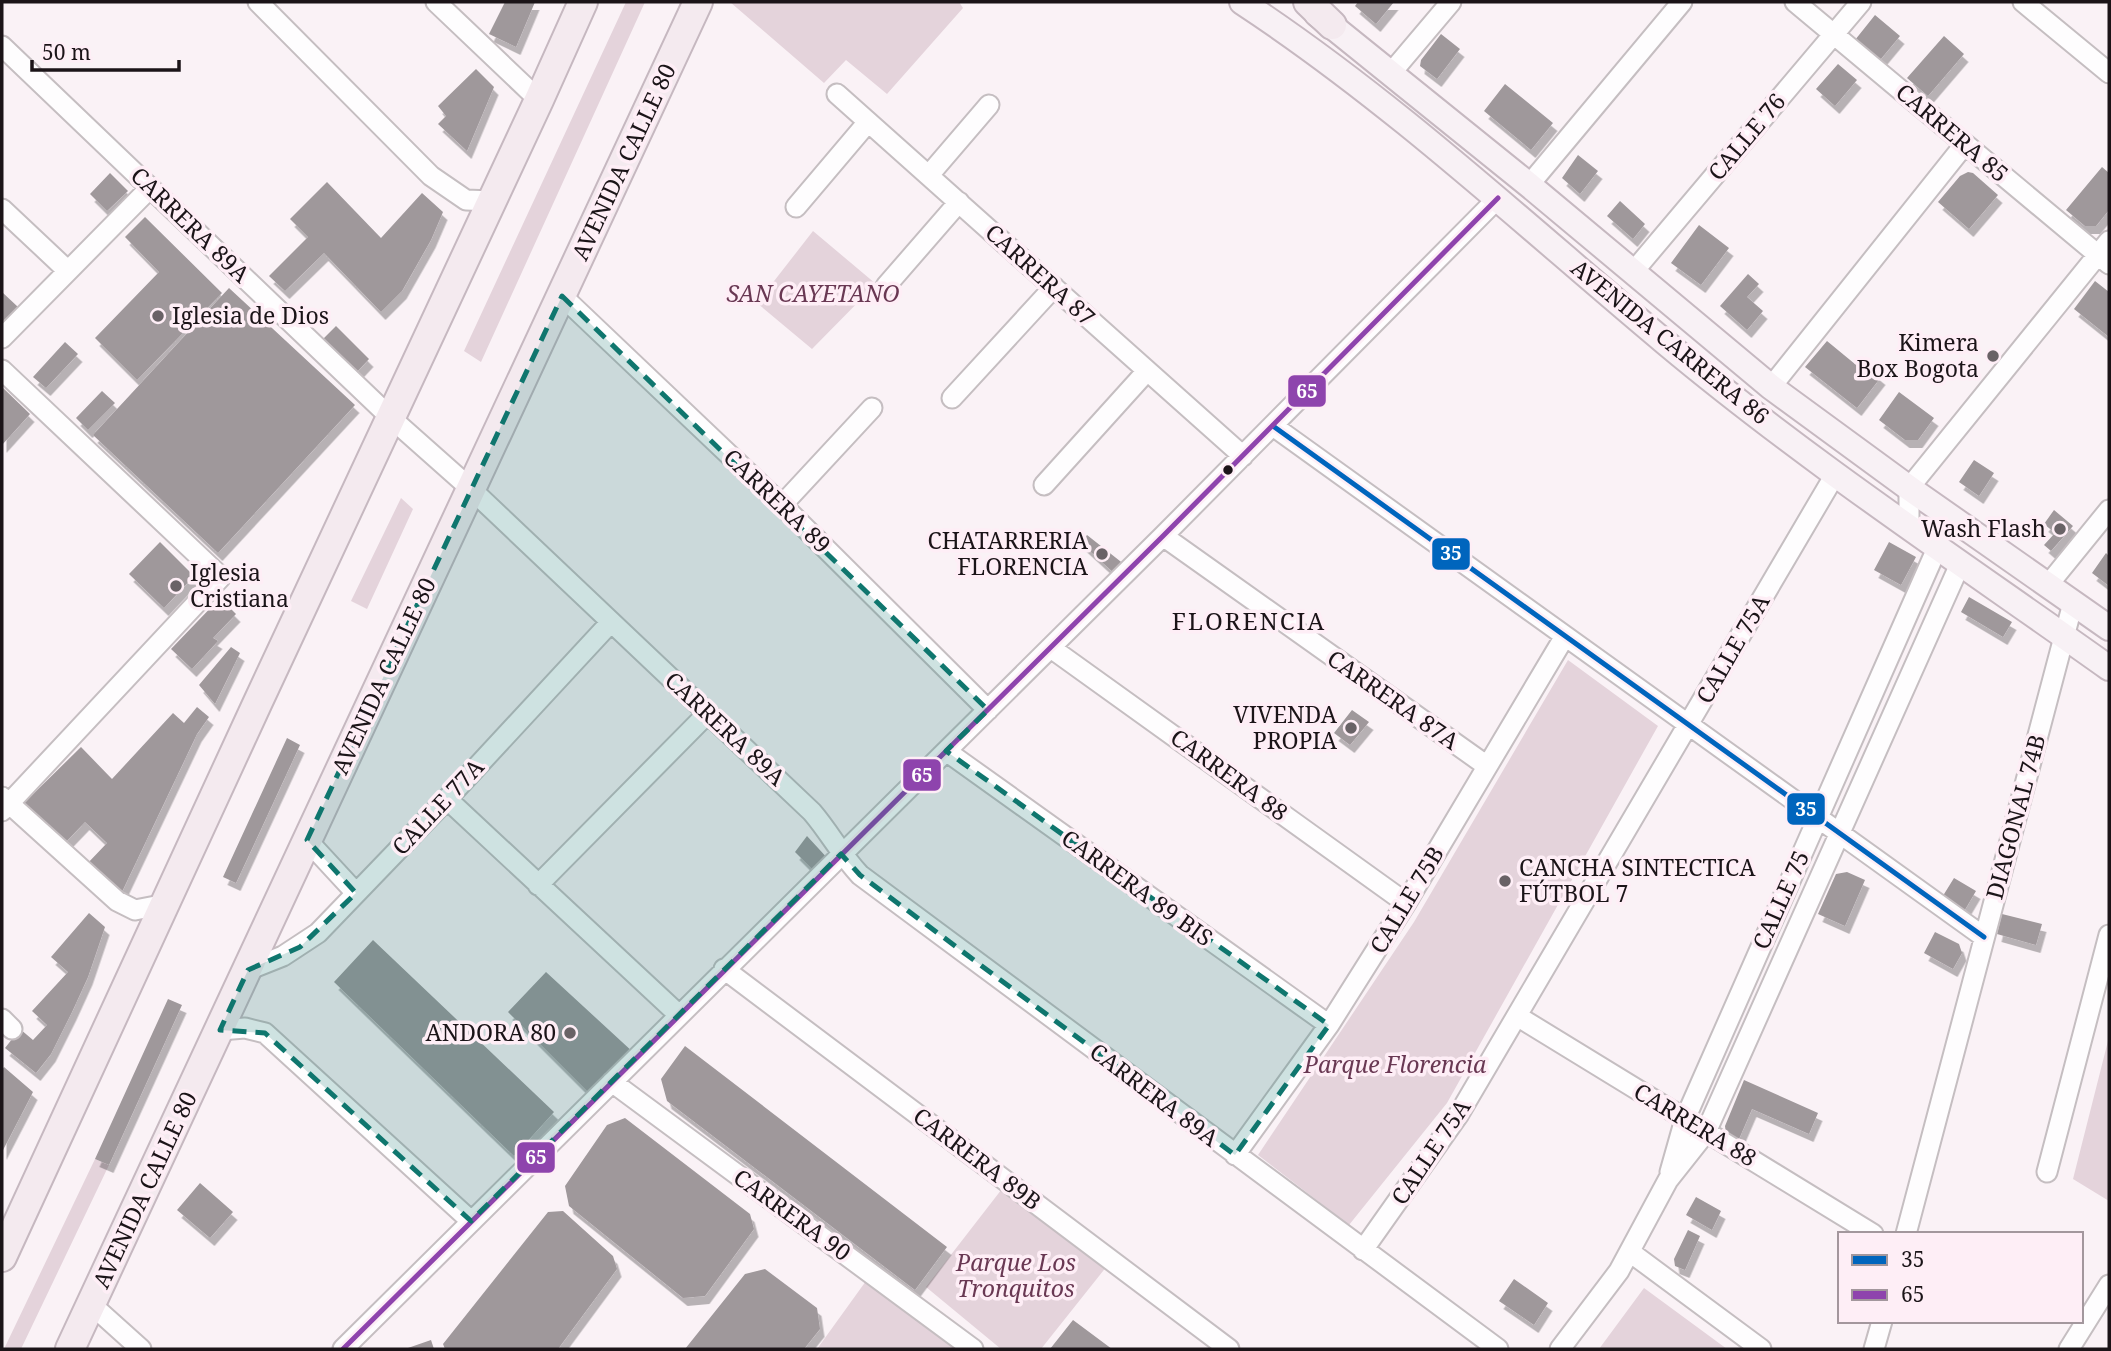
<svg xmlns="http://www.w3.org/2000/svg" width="2111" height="1351" font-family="'Noto Serif',serif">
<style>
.green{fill:#e4d3db}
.building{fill:#9f989b;filter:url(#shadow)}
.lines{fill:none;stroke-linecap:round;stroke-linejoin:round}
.minor-casing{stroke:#c5bec1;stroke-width:23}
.major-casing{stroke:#c6b8c0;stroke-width:28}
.highway-casing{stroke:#c6b8c0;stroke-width:32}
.minor{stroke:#fefdfe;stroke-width:19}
.major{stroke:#f8f1f5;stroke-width:24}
.highway{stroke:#f4eaef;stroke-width:28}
.bus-1-casing{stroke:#feeef6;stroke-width:10}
.bus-2-casing{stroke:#feeef6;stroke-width:10}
.bus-1{stroke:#0065bd;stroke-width:5}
.bus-2{stroke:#8e44ad;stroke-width:5}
.marked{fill:#0f766e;fill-opacity:0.2;stroke:#0f766e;stroke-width:5;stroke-dasharray:14 9;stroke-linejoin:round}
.poi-dot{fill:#696266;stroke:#feeef6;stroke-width:2.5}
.bus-dot{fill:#1b1418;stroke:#feeef6;stroke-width:2.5}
.labels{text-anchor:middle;stroke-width:7;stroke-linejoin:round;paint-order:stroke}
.street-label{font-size:23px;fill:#1b1418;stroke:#feeef6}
.park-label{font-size:23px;font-style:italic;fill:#693853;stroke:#feeef6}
.poi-label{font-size:23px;fill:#1b1418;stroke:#feeef6;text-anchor:end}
.neighbourhood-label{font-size:24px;letter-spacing:2px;fill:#1b1418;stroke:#feeef6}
.line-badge{stroke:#feeef6;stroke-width:2.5}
.badge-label{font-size:19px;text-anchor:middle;font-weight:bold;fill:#fff}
</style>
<defs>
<filter id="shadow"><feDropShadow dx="4.5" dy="8" stdDeviation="0" flood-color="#0004"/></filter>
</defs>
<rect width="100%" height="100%" fill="#faf2f6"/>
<path class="green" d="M626 2H645L481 362 464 351Z
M730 2H959L963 8 887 94 846 60 824 83Z
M813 231 876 284 812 349 757 303Z
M401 498 413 509 367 609 351 601Z
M1568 660 1658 726 1447 1103 1349 1225 1258 1155 1414 922Z
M2109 1037V1201L2073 1179Z
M95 1159 109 1165 21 1349H4Z
M1005 1185 1107 1266 1041 1349H1001L926 1287Z
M866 1281 957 1349H817Z
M1644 1288 1727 1349H1599Z"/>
<path class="building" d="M505 2H535L516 47 489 34Z
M1358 2H1394L1376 24 1355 6Z
M1875 15 1900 36 1880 60 1855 40Z
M1441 34 1460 49 1437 79 1420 66 1421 60Z
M1944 36 1964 54 1928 96 1907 78Z
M1838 64 1857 80 1835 106 1816 89Z
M476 69 494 87 467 151 438 124 446 116 438 106Z
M1505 84 1553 123 1531 150 1484 111Z
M1578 155 1598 171 1580 194 1562 178Z
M2102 167 2109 173V210L2096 226H2085L2066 210Z
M1968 172 1973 173 1998 195 1969 229 1938 202 1960 176Z
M110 173 128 191 107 211 90 194Z
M327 182 381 238 422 193 443 212 431 240 402 291 381 312 324 253 285 291 269 276 308 237 290 219Z
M1620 201 1645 224 1633 239 1607 216Z
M145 217 222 293 137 380 95 338 159 272 125 237Z
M1699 225 1729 248 1701 285 1671 263Z
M1748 274 1759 284 1747 297 1763 311 1747 330 1720 306Z
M2095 281 2109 292V337L2074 309Z
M229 288 355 405 218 553 93 435Z
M2 292 18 307 2 324Z
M336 326 369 359 355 374 321 341Z
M1827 341 1861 369 1865 364 1881 377 1857 408 1805 367Z
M65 342 78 354 46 388 33 377Z
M2 387 30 414 2 445Z
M102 391 115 403 88 430 76 418Z
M1899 392 1934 418 1918 440H1905L1879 420Z
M1974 460 1994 473 1979 496 1959 482Z
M2054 510 2073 526 2051 551 2044 545 2055 533 2044 524Z
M1087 535 1125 565 1115 574 1081 543Z
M160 542 194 576 164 608 129 574Z
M1889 542 1916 557 1901 585 1874 570Z
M2106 553 2109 556V586L2092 573Z
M1969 597 2012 622 2003 637 1961 612Z
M220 598 236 614 213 638 218 641 192 669 171 649Z
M231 647 240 653 215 704 199 685Z
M197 707 209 717 197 734 119 898 86 865 107 843 85 822 62 846 22 805 81 747 112 779 173 713 184 723Z
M1352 710 1369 722 1350 745 1334 733Z
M287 738 300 745 236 883 223 877Z
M807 836 830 861 817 874 795 852Z
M1847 872 1865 880 1845 926 1818 914 1836 874Z
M1954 878 1976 891 1963 913 1941 899Z
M89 913 105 927 88 977 72 1012 51 1054 36 1073 5 1048 20 1029 33 1040 47 1025 32 1011 68 972 51 957Z
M2002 914 2042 924 2036 945 1997 934Z
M1935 932 1959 944 1962 953 1953 969 1924 953Z
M373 940 554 1112 514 1156 334 982Z
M546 972 634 1053 592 1096 508 1012Z
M168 999 182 1005 109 1165 95 1159Z
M685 1046 947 1247 915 1290 667 1101 661 1079Z
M4 1067 33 1092 2 1152V1070Z
M1744 1080 1818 1113 1809 1134 1752 1109 1739 1139 1726 1134 1725 1126Z
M625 1118 750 1214 754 1229 705 1296 683 1298 569 1206 565 1186 607 1125Z
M200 1183 233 1212 210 1238 177 1210Z
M1696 1197 1721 1211 1712 1230 1686 1215Z
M563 1211 613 1256 617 1269 558 1349H445L443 1344 548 1212Z
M1688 1230 1700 1236 1685 1270 1675 1266 1674 1259Z
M765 1269 817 1308 820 1329 804 1349H685L745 1274Z
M1514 1279 1548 1303 1534 1325 1499 1301Z
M1073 1320 1112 1349H1050Z
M431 1340 434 1349H405Z"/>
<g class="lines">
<defs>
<path id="minor" d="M258 2 431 176 466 200 492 201
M436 2 539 100
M1795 2 2109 264
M2023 2 2109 73
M2 46 391 418 471 489 812 812C830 833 841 855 860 875L1498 1349
M1391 73 1451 2
M837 94 1243 456
M929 175 989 105
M1529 185 1682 2
M796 207 868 122
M2 209 68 271
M1633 272 1861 2
M886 286 959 202
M562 296 782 505 988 710
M2 338 150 188
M2 370 221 577 2 811
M1771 387 1965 144
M952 398 1054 287
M1273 426 1984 937
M1044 485 1147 371
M782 505 872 408
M1909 525V488L2109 241
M1163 536 1487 766
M2048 585 2109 510
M1051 648 1406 903
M946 751 1329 1025
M2 797 117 901 135 910 166 904
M447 799 679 1015
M307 840 356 893
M538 885 708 713
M724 969 1229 1349
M248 970 283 956 318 933 447 799 611 622
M1517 1016 1873 1234
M2 1019 12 1029
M220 1030 245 1028 265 1033 471 1221
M612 1082 973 1349
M1235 1155 1329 1025 1406 903 1565 636
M1670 1172 1685 1119 1938 546
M2047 1172 2109 935
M1906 1234 2073 603
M1363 1250 1459 1114 1836 473
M1630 1252 1761 1349
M92 1305 141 1349
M343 1349 1163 536 1498 198
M1560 1349 1619 1271 1668 1180 1706 1132 1961 562
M1874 1349 1882 1321
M2069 1349 2109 1285"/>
<path id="major" d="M1242 2C1394 102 1526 226 1666 343 1806 460 1960 562 2109 668
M1317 14 1529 185 1771 387 1909 488 2109 628"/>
<path id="highway" d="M1308 2 1332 25
M2 1257 257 704 539 100 583 2
M70 1349 698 2"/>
</defs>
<use href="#minor" class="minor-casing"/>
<use href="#major" class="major-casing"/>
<use href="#highway" class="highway-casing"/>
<use href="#minor" class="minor"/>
<use href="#major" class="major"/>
<use href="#highway" class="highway"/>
<defs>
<path id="bus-1" d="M1273 426 1984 937"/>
<path id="bus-2" d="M343 1349 1163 536 1498 198"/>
</defs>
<use href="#bus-1" class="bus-1-casing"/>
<use href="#bus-2" class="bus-2-casing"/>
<use href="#bus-1" class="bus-1"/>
<use href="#bus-2" class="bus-2"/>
</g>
<path class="marked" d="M562 296 988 710 946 751 1329 1025 1235 1155 860 875 841 854 471 1221 265 1033 220 1030 248 970 300 947 356 893 307 840Z"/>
<g class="poi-dot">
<circle cx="158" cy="316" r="7"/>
<circle cx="1993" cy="356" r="7"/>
<circle cx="2060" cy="529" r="7"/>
<circle cx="1102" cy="554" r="7"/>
<circle cx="176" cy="586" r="7"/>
<circle cx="1351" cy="728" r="7"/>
<circle cx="1505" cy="881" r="7"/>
<circle cx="570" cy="1033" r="7"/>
</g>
<circle class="bus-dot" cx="1228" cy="470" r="6"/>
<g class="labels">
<g class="street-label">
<text transform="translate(1952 133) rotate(40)" y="8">CARRERA 85</text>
<text transform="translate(1747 137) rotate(-50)" y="8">CALLE 76</text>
<text transform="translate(624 162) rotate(-65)" y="8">AVENIDA CALLE 80</text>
<text transform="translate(190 225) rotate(44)" y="8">CARRERA 89A</text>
<text transform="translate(1040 275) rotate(42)" y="8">CARRERA 87</text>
<text transform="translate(1670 342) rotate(39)" y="8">AVENIDA CARRERA 86</text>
<text transform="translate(777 501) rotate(44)" y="8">CARRERA 89</text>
<text transform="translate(1733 649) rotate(-60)" y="8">CALLE 75A</text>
<text transform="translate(384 676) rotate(-65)" y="8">AVENIDA CALLE 80</text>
<text transform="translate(1393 700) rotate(35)" y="8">CARRERA 87A</text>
<text transform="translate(725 729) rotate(43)" y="8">CARRERA 89A</text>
<text transform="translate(1229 775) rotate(36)" y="8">CARRERA 88</text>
<text transform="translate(438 807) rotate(-47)" y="8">CALLE 77A</text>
<text transform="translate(2016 817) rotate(-75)" y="8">DIAGONAL 74B</text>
<text transform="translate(1137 888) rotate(36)" y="8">CARRERA 89 BIS</text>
<text transform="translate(1407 900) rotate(-59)" y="8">CALLE 75B</text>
<text transform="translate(1781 900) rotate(-66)" y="8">CALLE 75</text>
<text transform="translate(1154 1095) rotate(37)" y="8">CARRERA 89A</text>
<text transform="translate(1695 1125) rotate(31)" y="8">CARRERA 88</text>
<text transform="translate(1431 1152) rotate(-56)" y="8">CALLE 75A</text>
<text transform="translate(977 1159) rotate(37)" y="8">CARRERA 89B</text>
<text transform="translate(145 1190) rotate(-65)" y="8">AVENIDA CALLE 80</text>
<text transform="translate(792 1215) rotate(36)" y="8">CARRERA 90</text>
</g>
<g class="park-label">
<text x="813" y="302">SAN CAYETANO</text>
<text x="1395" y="1073">Parque Florencia</text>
<text x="1016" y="1271">Parque Los<tspan x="1016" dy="26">Tronquitos</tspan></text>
</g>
<g class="poi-label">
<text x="172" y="324" text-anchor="start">Iglesia de Dios</text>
<text x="1979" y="351">Kimera<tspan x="1979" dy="26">Box Bogota</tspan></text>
<text x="2046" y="537">Wash Flash</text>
<text x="1088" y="549">CHATARRERIA<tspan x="1088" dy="26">FLORENCIA</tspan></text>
<text x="190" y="581" text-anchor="start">Iglesia<tspan x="190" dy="26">Cristiana</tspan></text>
<text x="1337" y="723">VIVENDA<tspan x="1337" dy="26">PROPIA</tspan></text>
<text x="1519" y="876" text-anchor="start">CANCHA SINTECTICA<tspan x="1519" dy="26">FÚTBOL 7</tspan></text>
<text x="556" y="1041">ANDORA 80</text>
</g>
<g class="neighbourhood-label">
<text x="1249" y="630">FLORENCIA</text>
</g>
</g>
<g class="line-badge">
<rect x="1287" y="374" width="40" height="34" rx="7" fill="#8e44ad"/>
<rect x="1431" y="537" width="40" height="34" rx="7" fill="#0065bd"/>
<rect x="902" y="758" width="40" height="34" rx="7" fill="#8e44ad"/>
<rect x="1786" y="792" width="40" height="34" rx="7" fill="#0065bd"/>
<rect x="516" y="1141" width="40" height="33" rx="7" fill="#8e44ad"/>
</g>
<g class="badge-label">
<text x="1307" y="398">65</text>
<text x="1451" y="560">35</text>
<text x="922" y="782">65</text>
<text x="1806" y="816">35</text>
<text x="536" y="1164">65</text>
</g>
<rect width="2111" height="1351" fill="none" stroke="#1b1418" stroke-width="7"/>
<rect x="1838" y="1232" width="245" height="91" fill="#feeef6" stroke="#a3979d" stroke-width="2"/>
<rect x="1852" y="1255" width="35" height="10" fill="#0065bd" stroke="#a3979d" stroke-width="2"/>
<text x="1901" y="1267" font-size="21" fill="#1b1418">35</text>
<rect x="1852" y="1290" width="35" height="10" fill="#8e44ad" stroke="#a3979d" stroke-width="2"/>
<text x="1901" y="1302" font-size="21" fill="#1b1418">65</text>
<path d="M32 60v10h147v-10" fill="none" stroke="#1b1418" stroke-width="3.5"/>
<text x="42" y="60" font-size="21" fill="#1b1418" stroke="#feeef6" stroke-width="5" paint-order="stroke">50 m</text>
</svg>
